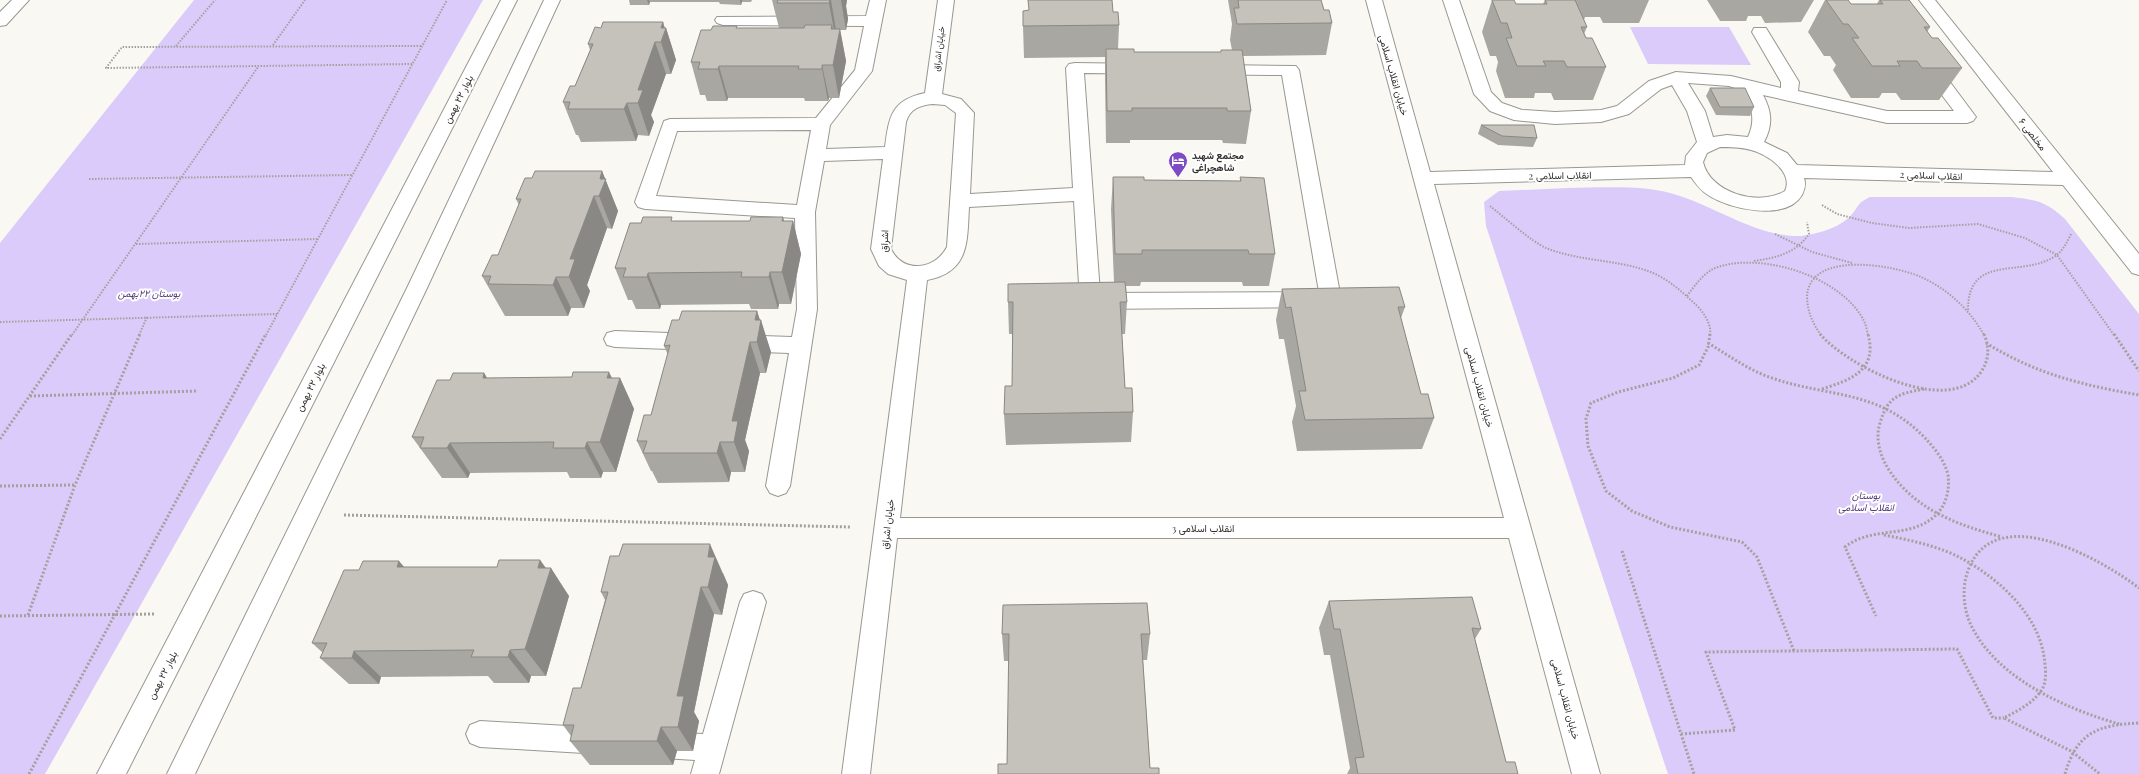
<svg xmlns="http://www.w3.org/2000/svg" width="2139" height="774" font-family="'Playfair Display',Vazirmatn,serif">
<style>
.green{fill:#dacbfa}
.lines{fill:none;stroke-linecap:round;stroke-linejoin:round}
.minor-casing{stroke:#999791;stroke-width:2}
.path-far1{stroke:#a3a19d;stroke-width:2;stroke-dasharray:1.5 1.5;stroke-linecap:butt}
.path{stroke:#a3a19d;stroke-width:3;stroke-dasharray:2 2;stroke-linecap:butt}
.minor{fill:#fff;fill-rule:evenodd}
.wall{fill:#a9a7a2}
.shaded-wall{fill:#8a8884}
.building{fill:#c5c2bc;stroke:#8a8884}
.labels{text-anchor:middle;stroke-width:4;stroke-linejoin:round;paint-order:stroke}
.far-street-label{font-size:9px;fill:#302f2d;stroke:#fff}
.street-label{font-size:10px;fill:#302f2d;stroke:#fff}
.poi-label{font-size:10px;font-weight:bold;fill:#302f2d;stroke:#fff;text-anchor:start}
.park-label{font-size:10px;font-style:italic;fill:#543c7c;stroke:#fff}
</style>
<rect width="100%" height="100%" fill="#faf8f2"/>
<path class="green" d="M194 0H483L45 774H0V243Z
M1630 27H1729L1751 65 1648 64Z
M1568 188C1605 188 1645 184 1680 196 1717 208 1761 238 1801 236 1819 234 1842 227 1853 213 1860 204 1858 203 1870 197H2011C2037 200 2045 201 2065 219L2139 314V774H1668L1486 226 1484 202 1499 191Z"/>
<g class="lines">
<defs>
<path id="minor" d="M12 0H29L6 25 0 26V12Z
M501 0H517L126 774H97Z
M544 0H560L427 288 195 774H167L407 288Z
M870 0H886L872 71 830 125 826 149 885 147C889 117 891 100 925 93L938 0H954L942 94 961 99 974 113 970 194 1073 188 1066 68 1069 64 1075 63 1296 66 1299 70 1341 299 1338 304 1331 307 1090 309 1083 306 1080 301 1074 201 969 207C967 241 970 272 927 280L900 518H1504L1366 0H1382L1430 172 1685 165 1686 156 1697 142 1687 111 1672 85 1661 89 1629 114 1601 122 1555 124 1514 120 1490 111 1474 94 1443 0H1459L1491 92 1502 103 1522 110 1555 112 1601 110 1617 106 1649 81 1676 72 1731 76 1781 88V82L1752 32 1754 28H1766L1799 82 1798 91 1887 111H1954L1920 66 1923 62 1929 61 1935 62 1976 117 1973 121 1967 123H1887L1763 95C1772 112 1773 125 1764 142L1787 153 1797 165 2053 172 1919 0H1935L2139 254V275L2132 273 2063 185 1804 178C1806 184 1805 189 1802 195 1786 222 1729 209 1708 195 1701 191 1696 184 1691 177L1434 184 1600 774H1572L1509 538H897L870 774H842L907 280 888 274 879 266 871 249 883 159 824 161 815 212 817 309 790 486 786 493 778 496 770 493 766 486 789 353 738 351 730 349 727 343 730 337 738 335 792 337 797 309 795 218 645 209 638 207 635 202 664 121 670 119 816 118 855 70 864 26 723 25 717 23 715 20 717 17 866 16ZM1084 73 1282 75 1319 292 1100 293ZM1688 83 1729 86 1743 91C1752 107 1756 120 1748 137L1727 135 1713 137 1705 111ZM933 104 945 105 956 113 947 247C935 270 903 274 891 249L906 122C910 109 920 105 933 104ZM811 130 797 205 656 196 677 131ZM1720 147C1730 147 1741 147 1751 150 1767 154 1794 172 1785 191 1759 207 1710 193 1703 162L1707 153Z
M615 331 696 334 704 336 707 342 704 348 696 350 615 347 607 345 604 339 607 333Z
M753 591 762 594 766 602 719 774H691L695 760 663 758 653 754 649 745 653 736 663 732 703 734 740 602 744 594Z
M480 721 601 728 611 732 615 741 611 750 601 754 480 747 470 743 466 734 470 725Z"/>
</defs>
<use href="#minor" class="minor-casing"/>
<path class="path-far1" d="M273 45 305 0
M176 46 215 0
M412 64 106 68 122 47 422 46
M89 179 353 175
M1822 205 1837 214 1872 223 1909 228 1978 224 2025 238 2057 255 2114 335
M1490 206C1504 217 1532 242 1546 248 1581 262 1619 259 1653 273 1669 280 1681 291 1693 302 1702 310 1712 323 1710 335
M1775 234 1812 252 1852 263
M136 244 318 239
M1754 261C1776 258 1796 253 1809 234L1807 222
M1687 296C1695 285 1705 271 1718 267 1763 252 1842 277 1864 321 1866 325 1867 331 1868 335
M1968 310C1968 254 2019 277 2052 258 2062 253 2066 244 2071 234
M0 322 277 314
M72 335 258 67
M139 335 147 317
M266 335 447 0
M1821 335C1813 324 1807 311 1807 296 1810 250 1894 265 1921 277 1948 289 1970 310 1984 335"/>
<path class="path" d="M1710 334 1708 347 1699 365 1673 378 1618 392 1591 403 1586 419 1588 446 1606 491 1632 511 1670 527 1742 542 1757 557 1794 651
M1820 334C1847 366 1949 418 1981 372 1989 360 1990 348 1984 334
M2114 334 2139 371
M1708 343C1728 355 1747 369 1769 377 1827 398 1878 388 1926 439 1935 449 1945 461 1948 475 1950 490 1946 506 1935 516 1908 540 1873 525 1845 547L1876 616
M1986 343C2036 374 2082 385 2139 395
M1822 389C1850 380 1878 371 1868 334
M1924 389C1898 394 1888 396 1880 423 1875 439 1880 456 1889 470 1915 510 1958 525 2002 537
M30 396 198 391
M0 439 72 334
M0 486 75 485
M344 515 850 527
M1884 535C1909 540 1934 545 1957 556 1998 577 2042 616 2045 665 2046 674 2046 684 2041 691 2032 704 2017 711 2004 718L2071 751 2100 774
M1622 551 1694 774
M28 615 75 485 140 334
M0 616 155 614
M2119 724C2067 709 2000 680 1973 629 1963 611 1961 587 1969 568 1997 500 2101 559 2139 588
M1681 734 1735 730 1706 652 1957 649 1993 718H2004
M29 774 266 334
M2065 774C2077 732 2098 725 2139 723"/>
<use href="#minor" class="minor"/>
</g>
<path class="wall" d="M629 0H752L751 2H742L741 5 720 4 719 2H650L649 5H630Z
M772 0H847L846 6 848 19 846 30H840L846 61 839 98H829L828 101H805L804 98H728L727 101H707L705 95H700L691 62 711 30 738 28H779Z
M1228 0H1321L1324 10 1332 23 1326 55 1243 56 1251 111 1246 144 1223 143 1222 140H1130V143H1106L1105 81V57L1024 58 1023 26 1029 10 1113 12 1119 25 1118 49 1134 52H1221V50H1232L1230 40 1232 24Z
M1492 0 1516 4H1543L1545 0H1649L1639 23H1603L1600 17H1585L1584 20 1587 27 1584 34 1586 38 1606 67 1593 100H1554L1551 93H1535L1534 98H1505L1496 71 1498 62 1496 56H1490L1482 32Z
M1707 0H1814L1801 22 1765 23 1761 16H1748L1746 21H1720Z
M1825 0 1851 4H1877L1879 0H1909L1930 27 1927 32 1932 38 1962 68 1939 100H1901L1896 93H1882L1879 98H1851L1833 70 1836 65 1830 56H1824L1808 32Z
M663 22 665 28H666L676 60 671 74H666L651 115 654 122 649 136 638 135 636 141 581 142 578 135H576L563 102 575 86 590 50 588 44 601 28Z
M1710 88 1754 107 1750 116 1716 115 1706 96Z
M1481 125 1537 138 1533 147 1498 145 1478 134Z
M602 171 618 211 612 229 607 228 587 285 590 291 584 308H571L568 316H505L482 276 498 255 519 205 516 199Z
M1113 177 1144 180 1240 181V177L1275 254 1269 286H1243L1242 282H1141L1140 286H1126L1127 302 1125 334H1122L1125 388 1133 412 1131 442 1006 445 1004 414 1012 386V334H1009L1008 302 1114 282 1111 209Z
M673 221H793L801 254 791 304H779L778 309H751L749 304 661 305 660 309H636L632 300H628L615 268 641 223Z
M1282 289 1405 307 1401 318 1421 394 1434 418 1422 449 1297 451 1292 422 1296 406 1284 339H1279L1276 320Z
M757 311 771 352 766 373H760L745 440 749 451 745 472H731L729 482 658 483 652 471H651L637 441 651 415 668 355 664 346 679 320Z
M484 373 487 378H620L634 409 616 472H603L601 478H570L567 472 470 473 468 478H442L412 437 450 380Z
M540 560 546 568 569 596 546 676H531L529 683H494L488 676 381 677 379 684H349L320 658 323 653 312 643 359 570 405 567H497Z
M723 573 728 585 722 615 714 614 694 712 699 721 693 751H677L673 765H590L570 741 571 736 563 725 581 688 605 600 601 592Z
M1329 601 1481 629 1475 639 1506 762 1518 774H1347L1350 768 1330 655H1324L1319 628Z
M1002 634H1150L1147 660H1143L1150 768 1007 764 1009 661H1004Z"/>
<path class="shaded-wall" d="M647 0H649L650 2 649 5Z
M740 0H742V2L741 5Z
M830 0H831L836 30 835 35 829 3Z
M841 0H847L846 6 848 19 846 30Z
M663 22 665 30 666 28 676 60 671 74 661 42V28Z
M832 25 836 49 840 29 846 61 839 98 833 65 831 29Z
M655 42 666 74 651 115 654 122 649 136 638 103V90Z
M822 65 829 98 828 101 822 69Z
M719 66 728 98 727 101 718 69Z
M627 103 638 135 636 141 624 109Z
M602 171 618 211 612 229 599 196 600 179Z
M594 196 607 228 587 285 590 291 584 308 569 277 570 259Z
M783 217 789 239 793 221 801 254 791 304 782 272V221Z
M770 272 779 304 778 309 769 277Z
M648 273 661 305 660 309 647 277Z
M556 277 571 308 568 316 553 285Z
M757 311 761 324V320L771 352 766 373 757 342 755 320Z
M750 342 760 373 745 440 749 451 745 472 734 442 732 421Z
M609 372 617 388 620 378 634 409 616 472 600 442 607 378Z
M484 373 503 404 483 378Z
M587 442 603 472 601 478 585 448Z
M720 442 731 472 729 482 717 453Z
M450 443 470 473 468 478 447 448Z
M710 544 728 585 722 615 708 587V557Z
M540 560 549 573 551 568 569 596 546 676 525 649 538 568Z
M399 561 423 589 397 567Z
M701 587 714 614 694 712 699 721 693 751 678 727 677 696Z
M510 650 531 676 529 683 508 657Z
M354 651 381 677 379 684 352 658Z
M661 727 677 751 673 765 657 741Z"/>
<path class="building" d="M778 0H830L829 3H777Z
M1028 0H1112L1113 12H1118L1119 25 1023 26V11L1029 10Z
M1238 0H1321L1324 10H1329L1332 23 1237 24 1234 8H1239Z
M1492 0H1514L1516 4H1547L1545 0H1575L1587 27H1581L1586 38H1592L1606 67H1567L1564 61H1543L1546 66H1517L1506 38H1512L1507 23H1501Z
M1826 0H1848L1851 4H1883L1880 0H1909L1930 27H1924L1932 38H1938L1962 68H1922L1917 61H1897L1900 66H1872L1852 38H1859L1848 24H1843Z
M603 22H663L661 28H666L661 42H655L638 90H643L638 103H627L624 109H568L570 102H563L570 86H575L593 44H588L595 27 601 28Z
M805 25H832L831 29H840L833 65H822V69H798L799 66H719L718 69H698L700 62H691L701 30H711L713 26H737L736 28H804Z
M1106 49H1134V52H1221V50H1242L1251 111H1227V108H1132V111H1107Z
M1710 88H1745L1754 107H1720Z
M1481 125H1534L1537 138 1502 136Z
M535 171H602L600 179H606L599 196H594L570 259H575L569 277H556L553 285 488 284 491 276H482L492 255H498L521 199H516L525 178H532Z
M1113 177H1144V180L1241 181 1240 177 1264 178 1275 254H1249L1248 250H1142V254H1115Z
M643 217H672L671 221H750L751 217H783L782 221H793L782 272H770L769 277H741L742 272 648 273 647 277H623L626 268H615L630 223H641Z
M1125 282 1127 302H1120L1125 388H1132L1133 412 1004 414 1005 386H1012L1013 302H1008V284Z
M1399 287 1405 307H1398L1421 394H1428L1434 418 1305 420 1299 391H1306L1291 307 1286 308 1282 289Z
M682 311H757L755 320H761L757 342H750L732 421H738L734 442H720L717 453H643L647 441H637L644 415H651L670 345 664 346 672 320H679Z
M573 372H609L607 378H620L600 442H587L585 448H553L554 442 450 443 447 448H420L424 437H412L437 380H450L453 373H484L483 378 572 377Z
M623 544H710L708 557H715L708 587H701L677 696H684L678 727H661L657 741H570L574 725H563L573 688H581L608 592H601L610 556H619Z
M499 560H540L538 568H551L525 649 510 650 508 657H471L474 650 354 651 352 658H320L327 643H312L344 570H359L363 561H399L397 567H497Z
M1472 597 1481 629 1472 628 1506 762H1515L1518 774H1358L1355 758 1364 757 1340 629H1334L1329 601Z
M1147 603 1150 634H1141L1150 768H1159V774H998V764H1007L1009 634H1002L1003 605Z"/>
<defs>
<symbol id="hotel-pin" viewBox="-11 -11 22 30"><path d="M0 17L-7.5 6A9.5 9.5 0 1 1 7.5 6Z" fill="#7d4bc3" stroke="#fff"/><path d="M-6-4.5h1.5V1H6V5H4.5V3h-9V5H-6ZM-4 0a1.8 1.8 0 1 1 3.6 0ZM.5 0V-2.5h3Q6-2.5 6 0Z" fill="#fff"/></symbol>
</defs>
<g fill-rule="evenodd">
<use href="#hotel-pin" x="1167" y="150" width="22" height="30"/>
</g>
<g class="labels">
<g class="far-street-label">
<text transform="translate(939 49) rotate(-83)" y="3">خیابان اشراق</text>
</g>
<g class="street-label">
<text transform="translate(1394 75) rotate(74)" y="4">خیابان انقلاب اسلامی</text>
<text transform="translate(458 99) rotate(-63)" y="4">بلوار ۲۲ بهمن</text>
<text transform="translate(2033 134) rotate(52)" y="4">مخلصی ۶</text>
<text transform="translate(1560 175) rotate(-1)" y="4">انقلاب اسلامی 2</text>
<text transform="translate(1931 175) rotate(2)" y="4">انقلاب اسلامی 2</text>
<text transform="translate(884 241) rotate(-88)" y="4">اشراق</text>
<text transform="translate(310 387) rotate(-63)" y="4">بلوار ۲۲ بهمن</text>
<text transform="translate(1480 387) rotate(75)" y="4">خیابان انقلاب اسلامی</text>
<text transform="translate(887 524) rotate(-83)" y="4">خیابان اشراق</text>
<text x="1203" y="532">انقلاب اسلامی 3</text>
<text transform="translate(162 675) rotate(-63)" y="4">بلوار ۲۲ بهمن</text>
<text transform="translate(1566 699) rotate(75)" y="4">خیابان انقلاب اسلامی</text>
</g>
<g class="poi-label">
<text x="1192" y="159">مجتمع شهید<tspan x="1192" dy="12">شاهچراغی</tspan></text>
</g>
<g class="park-label">
<text x="149" y="297">بوستان ۲۲بهمن</text>
<text x="1866" y="499">بوستان<tspan x="1866" dy="12">انقلاب اسلامی</tspan></text>
</g>
</g>
</svg>
